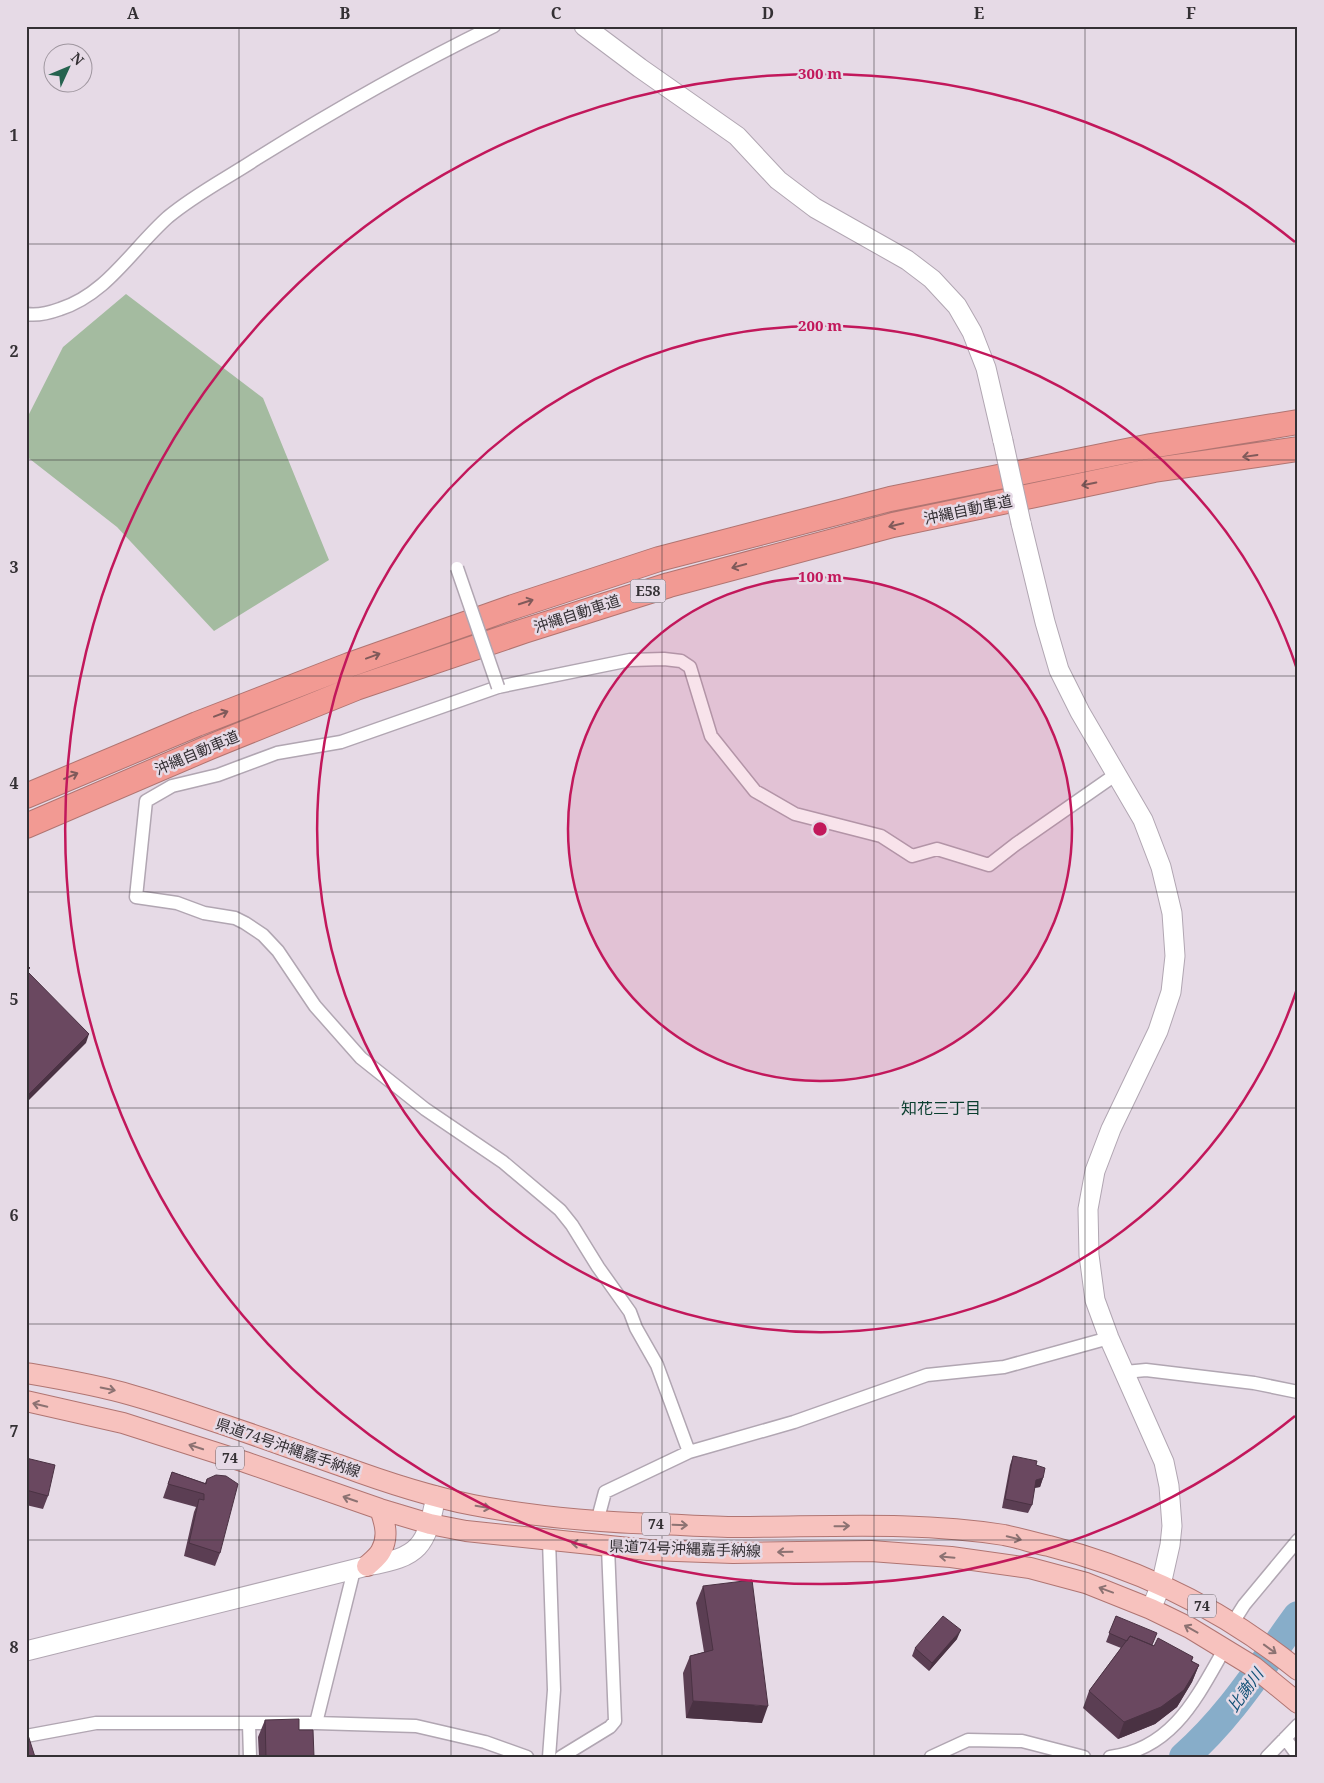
<svg xmlns="http://www.w3.org/2000/svg" width="1324" height="1783" font-family="'Noto Serif','Noto Sans JP',serif">
<style>
.grass{fill:#a4bba0}
.lines{fill:none;stroke-linecap:round;stroke-linejoin:round}
.river{stroke:#87adc9;stroke-width:30}
.street-casing{stroke:#b1a6b2;stroke-width:15}
.secondary-casing{stroke:#b1a6b2;stroke-width:21}
.primary-casing{stroke:#b07572;stroke-width:22}
.highway-casing{stroke:#b07572;stroke-width:26}
.street{stroke:#fff;stroke-width:12}
.secondary{stroke:#fff;stroke-width:19}
.primary{stroke:#f7c2be;stroke-width:20}
.highway{stroke:#f29a93;stroke-width:24}
.street-bridge-casing{stroke:#b1a6b2;stroke-width:15;stroke-linecap:butt}
.secondary-bridge-casing{stroke:#b1a6b2;stroke-width:21;stroke-linecap:butt}
.street-bridge{stroke:#fff;stroke-width:12}
.secondary-bridge{stroke:#fff;stroke-width:19}
.wall{fill:#5b3e53}
.shaded-wall{fill:#4a3243}
.building{fill:#6a4860;stroke:#4a3243}
.oneway{stroke:#805a5a}
.oneway2{stroke:#8c7272}
.grid{fill:none;stroke:#343034;stroke-width:1;stroke-opacity:0.55}
.ring{fill:none;stroke:#c2185b;stroke-width:2.5}
.labels{text-anchor:middle;stroke-width:5;stroke-linejoin:round;paint-order:stroke}
.shield{fill:#e6dae6;stroke:#696369;stroke-width:1}
.shield-label{font-size:14px;font-weight:bold;fill:#343034}
.street-label{font-size:15px;fill:#343034;stroke:#e6dae6}
.neighbourhood-label{font-size:16px;fill:#0a3e2f;stroke:#e6dae6}
.water-label{font-size:16px;font-style:italic;fill:#125177;stroke:#e6dae6}
.centre{fill:#c2185b;stroke:#e6dae6;stroke-width:2.5}
.ring-label{font-size:15px;text-anchor:middle;font-weight:bold;fill:#c2185b;stroke:#e6dae6;stroke-width:5;stroke-linejoin:round;paint-order:stroke}
.neatline{fill:none;stroke:#343034;stroke-width:2}
.grid-label{font-size:16px;text-anchor:middle;font-weight:bold;fill:#343034}
</style>
<rect width="100%" height="100%" fill="#e6dae6"/>
<path class="grass" d="M126 294 263 398 329 560 214 631 117 527 26 456V420L63 347Z"/>
<g class="lines">
<path class="river" d="M1184 1757C1230 1717 1262 1665 1298 1616"/>
<defs>
<path id="street" d="M26 314C37 316 49 313 60 309 107 294 132 249 168 217 194 195 227 178 256 159 333 111 412 66 494 26
M1125 1372 1146 1370 1254 1383 1298 1392
M689 1452 657 1365 636 1328 630 1312 598 1267 572 1225 560 1210 503 1162 425 1109 361 1058 315 1006 278 951 263 935 245 923 235 918 204 913 177 903 136 897 146 801 172 786 218 775 277 753 341 742 498 687 630 660 664 659 681 661 690 667 711 736 755 791 795 814 881 836 912 856 937 849 989 865 1016 844 1115 775
M597 1522 605 1492 689 1452 794 1422 927 1375 1004 1367 1109 1338
M1232 1624 1244 1605 1298 1540
M316 1723 354 1570
M249 1724 250 1757
M26 1736 96 1723H316L416 1726 485 1742 527 1757
M1285 1738 1298 1756
M549 1757 554 1690 549 1540
M561 1757 610 1727 615 1721 608 1547
M931 1757 968 1740 1022 1741 1084 1757
M1110 1757C1173 1749 1197 1697 1225 1648
M1267 1757 1298 1725"/>
<path id="secondary" d="M584 26 640 68 737 136 778 180 815 208 907 260 932 279 957 306 972 332 986 368 1003 441
M1021 523 1045 622 1059 670 1080 712 1143 820 1161 867 1172 913 1175 956 1171 992 1158 1031 1111 1129 1095 1171 1088 1209 1089 1255 1095 1300 1109 1338 1164 1462 1169 1486 1172 1526 1170 1545 1161 1585 1151 1609
M26 1651 367 1566C420 1557 426 1547 436 1496"/>
<path id="primary" d="M26 1373C61 1379 97 1385 131 1395 201 1415 270 1441 339 1465 382 1481 427 1496 473 1505 534 1517 596 1522 658 1524 685 1525 711 1527 738 1527 826 1527 916 1521 1004 1535 1019 1538 1034 1543 1049 1546 1140 1569 1225 1611 1298 1670
M26 1401 123 1423 245 1462 380 1509 430 1524 466 1531 648 1550 733 1553 871 1551 951 1557 1030 1568 1086 1583 1151 1609 1190 1628 1254 1667 1298 1703
M367 1566C371 1562 378 1557 381 1551 389 1537 385 1523 380 1509"/>
<path id="highway" d="M26 796 197 724 349 665 513 607 659 559 890 499 1151 446 1298 422
M26 826 210 747 356 688 524 631 669 585 893 525 1154 470 1298 449"/>
</defs>
<use href="#street" class="street-casing"/>
<use href="#secondary" class="secondary-casing"/>
<use href="#primary" class="primary-casing"/>
<use href="#highway" class="highway-casing"/>
<use href="#street" class="street"/>
<use href="#secondary" class="secondary"/>
<use href="#primary" class="primary"/>
<use href="#highway" class="highway"/>
<defs>
<path id="street-bridge" d="M457 568 498 687"/>
<path id="secondary-bridge" d="M1003 441 1021 523"/>
</defs>
<use href="#street-bridge" class="street-bridge-casing"/>
<use href="#secondary-bridge" class="secondary-bridge-casing"/>
<use href="#street-bridge" class="street-bridge"/>
<use href="#secondary-bridge" class="secondary-bridge"/>
</g>
<path class="wall" d="M1013 1456 1036 1465 1043 1478 1040 1487 1034 1488 1032 1505 1028 1513 1002 1508 1010 1465Z
M26 1458 48 1496 43 1509 26 1505Z
M172 1472 205 1483 207 1479 220 1553 215 1566 184 1556 194 1512 196 1507 163 1498Z
M703 1586 762 1723 686 1718 683 1673 690 1656 704 1652 696 1603Z
M1116 1616 1152 1645 1193 1657 1192 1661 1199 1665 1192 1682 1177 1707 1155 1724 1118 1739 1083 1708 1089 1691 1121 1648 1106 1642Z
M957 1639 929 1671 912 1656 915 1648Z
M265 1720 299 1730 314 1757H259L258 1737Z"/>
<path class="shaded-wall" d="M89 1034 86 1043 26 1103V1097Z
M1043 1478 1040 1487 1033 1488 1036 1480Z
M961 1630 957 1639 929 1671 932 1663Z
M1199 1665 1192 1682 1177 1707 1155 1724 1118 1739 1124 1722Z
M693 1701 768 1706 762 1723 686 1718Z"/>
<path class="building" d="M26 964 30 968 26 971Z
M28 972 89 1034 26 1097V974Z
M1013 1456 1037 1461 1036 1465 1045 1468 1043 1478 1036 1480 1032 1505 1005 1499Z
M26 1458 55 1465 48 1496 26 1490Z
M172 1472 206 1484 207 1479 216 1475 226 1476 238 1484 220 1553 189 1543 199 1499 204 1500V1494L168 1484Z
M752 1580 768 1706 693 1701 690 1656 713 1650 703 1586Z
M943 1616 961 1630 932 1663 915 1648Z
M1116 1616 1157 1633 1152 1645 1130 1636 1127 1641 1109 1633Z
M1130 1636 1154 1646 1158 1638 1193 1657 1191 1661 1199 1665 1184 1690 1161 1707 1124 1722 1089 1691Z
M299 1719V1730H313L314 1757H266L265 1720Z
M26 1735H28L35 1757H26Z"/>
<defs><path id="oneway-shaft" d="M-6 0H5M1.5-3L5.5 0L1.5 3" fill="none" stroke-width="1.6" stroke-linecap="round" stroke-linejoin="round" transform="scale(1.25)"/></defs>
<g class="oneway">
<use href="#oneway-shaft" transform="translate(1250 456) rotate(172)"/>
<use href="#oneway-shaft" transform="translate(1089 484) rotate(168)"/>
<use href="#oneway-shaft" transform="translate(896 525) rotate(167)"/>
<use href="#oneway-shaft" transform="translate(739 566) rotate(165)"/>
<use href="#oneway-shaft" transform="translate(526 602) rotate(-18)"/>
<use href="#oneway-shaft" transform="translate(373 656) rotate(-20)"/>
<use href="#oneway-shaft" transform="translate(221 714) rotate(-21)"/>
<use href="#oneway-shaft" transform="translate(71 776) rotate(-23)"/>
</g>
<g class="oneway2">
<use href="#oneway-shaft" transform="translate(108 1389) rotate(12)"/>
<use href="#oneway-shaft" transform="translate(40 1405) rotate(-167)"/>
<use href="#oneway-shaft" transform="translate(196 1447) rotate(-162)"/>
<use href="#oneway-shaft" transform="translate(350 1499) rotate(-161)"/>
<use href="#oneway-shaft" transform="translate(483 1507) rotate(9)"/>
<use href="#oneway-shaft" transform="translate(680 1525) rotate(2)"/>
<use href="#oneway-shaft" transform="translate(842 1526) rotate(-1)"/>
<use href="#oneway-shaft" transform="translate(1014 1538) rotate(14)"/>
<use href="#oneway-shaft" transform="translate(579 1544) rotate(-174)"/>
<use href="#oneway-shaft" transform="translate(785 1552) rotate(179)"/>
<use href="#oneway-shaft" transform="translate(947 1557) rotate(-175)"/>
<use href="#oneway-shaft" transform="translate(1106 1590) rotate(-160)"/>
<use href="#oneway-shaft" transform="translate(1191 1629) rotate(-151)"/>
<use href="#oneway-shaft" transform="translate(1270 1649) rotate(36)"/>
</g>
<path class="grid" d="M239 26V1757M451 26V1757M662 26V1757M874 26V1757M1085 26V1757M26 244H1298M26 460H1298M26 676H1298M26 892H1298M26 1108H1298M26 1324H1298M26 1540H1298"/>
<circle cx="820" cy="829" r="252" fill="#c2185b" fill-opacity=".12"/>
<g class="ring">
<circle cx="820" cy="829" r="252"/>
<path d="M1297 989A503 503 0 1 1 1297 669"/>
<path d="M1295 1416A755 755 0 1 1 1295 242"/>
</g>
<g class="labels">
<g class="shield">
<rect x="630.5" y="579.5" width="35" height="23" rx="4"/>
<rect x="216" y="1446.5" width="28" height="23" rx="4"/>
<rect x="642" y="1512.5" width="28" height="23" rx="4"/>
<rect x="1188" y="1594.5" width="28" height="23" rx="4"/>
</g>
<g class="shield-label">
<text x="648" y="596">E58</text>
<text x="230" y="1463">74</text>
<text x="656" y="1529">74</text>
<text x="1202" y="1611">74</text>
</g>
<g class="street-label">
<text transform="translate(968 510) rotate(-12)" y="5">沖縄自動車道</text>
<text transform="translate(577 614) rotate(-18)" y="5">沖縄自動車道</text>
<text transform="translate(197 753) rotate(-23)" y="5">沖縄自動車道</text>
<text transform="translate(288 1448) rotate(19)" y="5">県道74号沖縄嘉手納線</text>
<text transform="translate(685 1549) rotate(2)" y="5">県道74号沖縄嘉手納線</text>
</g>
<g class="neighbourhood-label">
<text x="941" y="1114">知花三丁目</text>
</g>
<g class="water-label">
<text transform="translate(1245 1690) rotate(-54)" y="6">比謝川</text>
</g>
</g>
<circle cx="820" cy="829" r="8" class="centre"/>
<g class="ring-label">
<text x="820" y="79">300 m</text>
<text x="820" y="331">200 m</text>
<text x="820" y="582">100 m</text>
</g>
<rect width="1324" height="1783" fill="none" stroke="#e6dae6" stroke-width="55"/>
<g transform="translate(68 68) rotate(46)"><circle r="24" fill="#e6dae6" stroke="#9f969f"/>
<path d="M0-4L9 19L0 12L-9 19Z" fill="#25634f"/>
<text y="-8" font-size="14" font-weight="bold" text-anchor="middle" fill="#343034">N</text>
</g>
<rect x="28" y="28" width="1268" height="1728" class="neatline"/>
<g class="grid-label">
<text x="133" y="19">A</text>
<text x="345" y="19">B</text>
<text x="556" y="19">C</text>
<text x="768" y="19">D</text>
<text x="979" y="19">E</text>
<text x="1191" y="19">F</text>
<text x="14" y="141">1</text>
<text x="14" y="357">2</text>
<text x="14" y="573">3</text>
<text x="14" y="789">4</text>
<text x="14" y="1005">5</text>
<text x="14" y="1221">6</text>
<text x="14" y="1437">7</text>
<text x="14" y="1653">8</text>
</g>
</svg>
